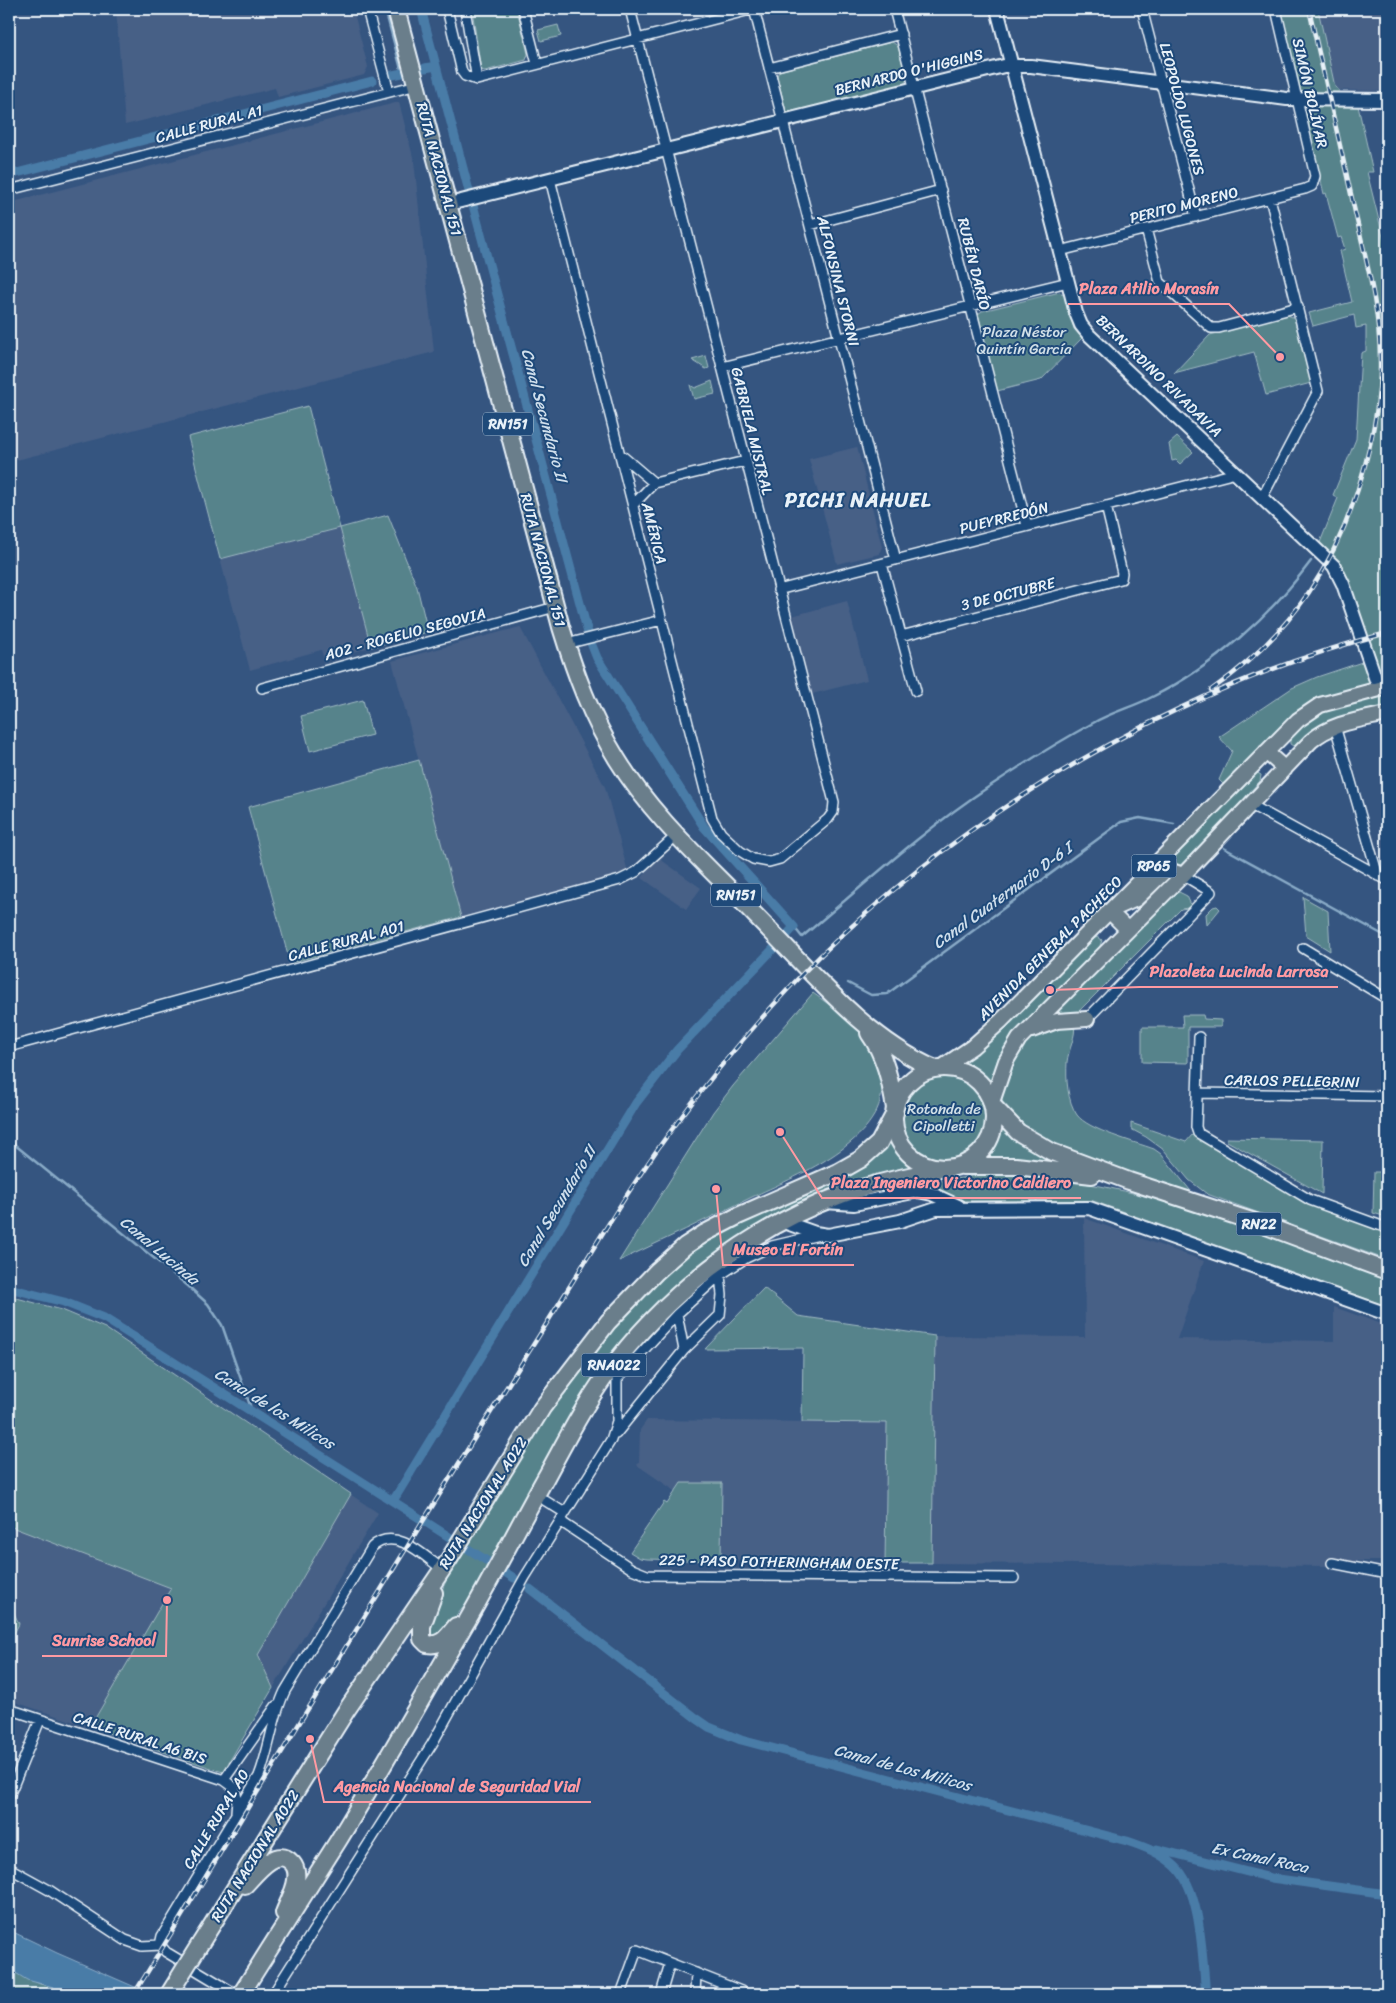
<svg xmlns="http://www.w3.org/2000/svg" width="1396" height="2003" font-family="Sriracha,sans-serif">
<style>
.built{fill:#476086}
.green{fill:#57838b;stroke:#a0bac2}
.water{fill:#4a7ca7;stroke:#89abc7}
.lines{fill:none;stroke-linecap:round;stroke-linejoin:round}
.stream{stroke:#89abc7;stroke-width:2.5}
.canal{stroke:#4a7ca7;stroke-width:9}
.street-casing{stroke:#e8f1f8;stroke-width:12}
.secondary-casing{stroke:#e8f1f8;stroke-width:16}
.primary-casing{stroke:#e8f1f8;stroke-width:18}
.highway-casing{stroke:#e8f1f8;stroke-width:20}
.street{stroke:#1f4a7a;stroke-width:9}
.secondary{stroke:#1f4a7a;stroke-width:12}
.primary{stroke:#6b7e8b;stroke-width:14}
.highway{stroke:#6b7e8b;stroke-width:16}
.rail-casing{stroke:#e8f1f8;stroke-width:4.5}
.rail{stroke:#1f4a7a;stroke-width:2.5;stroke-dasharray:8;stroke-linecap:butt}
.highway-bridge-casing{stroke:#e8f1f8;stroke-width:20;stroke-linecap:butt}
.highway-bridge{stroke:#6b7e8b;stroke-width:16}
.labels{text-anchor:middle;stroke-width:4;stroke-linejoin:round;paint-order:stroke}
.shield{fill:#1f4a7a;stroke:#acbfd2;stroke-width:1}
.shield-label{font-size:14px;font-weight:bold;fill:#e8f1f8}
.street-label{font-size:15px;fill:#e8f1f8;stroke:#1f4a7a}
.park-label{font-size:15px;fill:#d2e0e8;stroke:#1f4a7a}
.water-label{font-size:16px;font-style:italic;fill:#d0dfec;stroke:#1f4a7a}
.district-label{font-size:20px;font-weight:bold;letter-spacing:1px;fill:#e8f1f8;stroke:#1f4a7a}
.leader{fill:none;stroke:#ff9aa2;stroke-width:2}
.callout-dot{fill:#ff9aa2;stroke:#1f4a7a;stroke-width:2}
.callout-label{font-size:16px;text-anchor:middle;font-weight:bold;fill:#ff9aa2;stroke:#1f4a7a;stroke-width:4;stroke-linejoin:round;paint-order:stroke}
</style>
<rect width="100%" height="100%" fill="#355580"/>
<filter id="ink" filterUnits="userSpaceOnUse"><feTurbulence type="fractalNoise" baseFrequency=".02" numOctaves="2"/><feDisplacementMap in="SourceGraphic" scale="10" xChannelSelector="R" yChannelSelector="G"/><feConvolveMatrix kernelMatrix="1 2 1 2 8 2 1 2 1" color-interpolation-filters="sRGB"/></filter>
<g filter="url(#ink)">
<path class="built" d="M116 9H353L368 67 364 75 278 97 275 88 125 125Z
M1318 9H1387V91L1339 90 1335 87Z
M399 102 414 161 434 352 9 462V203Z
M857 447 882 547 879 554 837 564 809 459Z
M340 528 371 647 324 660 321 650 250 670 220 559Z
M847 601 867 680 812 694 792 616Z
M520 627 605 787 628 872 461 917 392 661Z
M657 857 701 888 686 909 642 878Z
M1084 1218 1204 1261 1177 1339 1334 1341V1307L1387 1326V1561H1332V1566L932 1563 935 1336 1085 1337Z
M9 1296 62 1310 105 1328 378 1513 223 1772 9 1700Z
M647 1420 887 1423 885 1563 721 1561 722 1483H681L675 1491 637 1465 639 1462 640 1430Z"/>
<path class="green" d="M472 9H517L528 54 526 60 485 71 481 70Z
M1281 9H1318L1335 87 1339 90 1340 94H1304L1300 91Z
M558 25 561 36 541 41 538 30Z
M892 42 898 46 907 80 902 86 790 113 786 111 777 76 779 71Z
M1310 105 1358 106 1373 172H1367L1387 253V682L1382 679 1319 545 1338 498 1333 495 1356 439 1361 353 1366 351V326L1356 328 1354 315 1313 326 1309 313 1352 302 1340 251 1345 249 1341 237 1338 238 1326 193 1324 194 1305 113 1306 109Z
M1060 292 1065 296 1074 329 1082 338 1041 380 997 391 978 314 982 311Z
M1288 315 1294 318 1311 383 1266 395 1254 352 1174 373 1210 335Z
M706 356 709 368 706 369 692 360Z
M712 381 715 394 694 399 690 385 695 388Z
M308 406 340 528 388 515 417 587 428 632 371 647 340 528 220 559 188 437Z
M1177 437 1193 452 1180 464 1176 460 1172 461 1169 444Z
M1365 661 1370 685 1319 701 1225 786 1219 780 1232 751 1219 737 1292 688 1317 677Z
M1387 695V709C1370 713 1332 719 1318 727 1309 732 1303 745 1293 746L1290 744V740L1304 721 1316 712Z
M363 700 372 735 310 751 301 716Z
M419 760 461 917 290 963 248 807Z
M1256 772 1261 775 1260 781 1247 795 1242 803 1186 862 1182 865 1159 869Z
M1179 892 1187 896 1191 905 1188 908 1181 909 1077 1013 1045 1020 1174 893Z
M1303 897 1328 911 1330 951 1306 936Z
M1217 906 1220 909 1207 925 1206 914 1213 907Z
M1098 937 1102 940 1100 946 1016 1034 993 1087 978 1070 960 1062 972 1056 988 1044 1095 938Z
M813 993C832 1007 854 1021 868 1040 873 1048 875 1056 877 1065 880 1073 882 1081 882 1091 877 1145 794 1177 752 1197 708 1219 663 1240 619 1261L713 1112 733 1086Z
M1182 1015H1203L1204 1019 1221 1020V1027H1188V1063L1142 1062V1027H1183Z
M1074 1025C1077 1034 1068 1051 1067 1062 1066 1078 1067 1101 1077 1115 1088 1130 1135 1142 1154 1149L1161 1154 1190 1190 1191 1193 1189 1194 1052 1145 1028 1132 1003 1107 1001 1094 1008 1072 1018 1051 1025 1042 1042 1031Z
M903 1118a41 41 0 1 1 82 0a41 41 0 1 1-82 0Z
M1131 1123 1186 1142 1192 1135 1306 1203 1387 1232V1260L1207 1194 1189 1180 1164 1150 1146 1137 1131 1129Z
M1001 1124 1085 1169 981 1160 993 1145Z
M890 1138C896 1154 904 1162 920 1169L839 1190 660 1304 475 1593 440 1636 429 1638V1618L453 1566 539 1424 637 1297 688 1251Z
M1227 1138 1323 1140 1322 1194 1227 1141Z
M1374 1172H1387V1217L1373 1213Z
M981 1175C1123 1172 1256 1232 1387 1279V1306L1093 1201H955L914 1185Z
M764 1288 798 1316 935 1336 932 1563H885L887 1423 802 1422 803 1348 705 1349Z
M9 1296 62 1310 105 1328 351 1494 258 1655 273 1688 223 1772 90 1727 171 1588 9 1526Z
M681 1483H722L721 1561 647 1559 640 1558 630 1552 664 1502 667 1504Z
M9 1602 19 1624 9 1643Z
M9 1969 40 1984 53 1987 56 1994H9Z"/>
<path class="water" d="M9 1930 57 1953 151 1994H56L53 1987 27 1980 9 1969Z"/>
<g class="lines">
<path class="stream" d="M385 9 402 73
M1224 848 1387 937
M794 927 802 937C863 886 923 830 990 786 1023 764 1058 742 1093 723 1112 712 1133 707 1152 697 1213 667 1271 615 1311 561
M848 983 871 995 887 994 1121 822 1140 818 1174 824
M9 1140 188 1286 208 1304 222 1325 252 1411"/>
<path class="canal" d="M421 9 469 191
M425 68 436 66
M393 75 402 73
M9 175 372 81
M473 205 588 633
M591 643 597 658 704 827 794 927 785 937
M9 1288 64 1302 104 1318 514 1578
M393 1501 636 1103 677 1050 774 948
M530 1589 696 1718 709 1727 741 1740 1127 1841C1145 1847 1161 1853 1175 1866 1202 1891 1202 1958 1206 1994
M1157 1849 1271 1878 1387 1894"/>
<defs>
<path id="street" d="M367 9 389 92
M447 9 462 72 465 76 477 80 754 9
M465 9 477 80
M523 9 537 64
M754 9 896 560
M894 9 1027 526
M1142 9 1196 217
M769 68 901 34
M550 179 712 818 721 833 740 851 753 859 769 862 780 859 828 819 833 812 834 802 630 9
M9 190 417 85
M810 225 941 190
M1146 229 1160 282 1211 328H1219L1298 307
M1060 251 1305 189 1312 186 1315 176 1276 9
M722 367 1068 282
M620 454 654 483
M1262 498 1318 391 1270 198
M633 505 654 483 745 461
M882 564 916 691
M778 590 1236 473
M901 636 1121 579 1122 573 1106 506
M566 644 662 620
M262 688 555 607
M1335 726 1378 876
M1251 805 1387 880
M1303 948 1387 999
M1087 1019 1211 892 1183 875
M1199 1037 1196 1127 1198 1133 1310 1200 1387 1228
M9 1047 620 880 636 872 677 835
M1197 1093 1387 1096
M677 1314 684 1350
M617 1379 677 1314 720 1275
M616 1434 684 1350 720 1315 722 1295 720 1275 746 1258 772 1246 819 1235
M536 1495 565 1513
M560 1521 632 1569 647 1575 1014 1578
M1332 1563 1387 1574
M9 1709 224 1780 235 1788 237 1799 236 1812
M224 1780 276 1706
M9 1796 40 1720
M9 1868 49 1890 125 1940 142 1946 160 1945
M160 1945 162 1936 259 1776C270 1748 272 1718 285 1691L372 1547C395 1526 423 1555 442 1569
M160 1945 166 1952 236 1994
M273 1994 432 1744 525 1577 611 1440 617 1421V1363
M621 1994 637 1950 741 1991V1994
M661 1994 670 1963
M695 1994 696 1973"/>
<path id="secondary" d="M997 9 1076 313 1081 325 1089 335 1334 566 1343 584 1379 689
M449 204 1004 66H1031L1287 99 1387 100
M825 1202 854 1204 918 1191 932 1194 958 1206
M784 1222 815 1233 828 1235 900 1221 936 1209 1089 1208 1387 1314"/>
<path id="primary" d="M1266 752 1285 769
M1128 930 1109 911 1136 899 1164 872 1169 870 1183 875
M1032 1030 1057 1021 1087 1019
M941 1068 972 1047 1001 1021 1298 720 1320 705 1387 687
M992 1102 1006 1061 1019 1039 1183 875 1311 741C1333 722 1360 720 1387 714"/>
<path id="highway" d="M396 9 561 627C575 673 591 717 617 759 653 818 707 865 755 915 809 969 864 1038 935 1069
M869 1033C885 1055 890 1080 895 1108
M894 1118a50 50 0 1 1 100 0a50 50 0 1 1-100 0Z
M993 1106 1018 1132 1052 1152 1129 1181 1261 1224 1387 1271
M962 1166H1016L1092 1175
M434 1593 422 1626V1639L427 1644C441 1647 448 1636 456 1626
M245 1885C255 1875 276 1846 291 1862 296 1866 297 1874 296 1880 295 1891 288 1902 284 1913
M200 1944 346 1711 448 1561 542 1408 608 1322 656 1272 685 1246 705 1233 738 1216 838 1172 861 1159 879 1143 895 1113
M241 1994C273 1943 306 1892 338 1841 382 1769 424 1694 467 1621 494 1574 519 1525 546 1477 565 1442 583 1407 606 1375 664 1295 748 1229 841 1195 875 1182 911 1176 945 1168"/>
</defs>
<use href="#street" class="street-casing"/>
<use href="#secondary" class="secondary-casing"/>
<use href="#primary" class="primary-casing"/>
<use href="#highway" class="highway-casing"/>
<use href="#street" class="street"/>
<use href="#secondary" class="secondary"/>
<use href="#primary" class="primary"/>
<use href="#highway" class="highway"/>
<defs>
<path id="rail" d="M1379 308 1387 328
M1211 690C1292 634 1340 560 1365 465 1374 431 1381 395 1380 360 1380 310 1366 260 1355 212 1340 144 1324 76 1309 9
M134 1994C248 1809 359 1623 474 1439 512 1379 549 1320 586 1260 613 1217 639 1173 670 1132 715 1071 765 1011 819 957 972 808 1180 686 1387 633"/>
</defs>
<use href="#rail" class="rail-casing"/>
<use href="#rail" class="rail"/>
<defs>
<path id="highway-bridge" d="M169 1994 200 1944"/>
</defs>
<use href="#highway-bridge" class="highway-bridge-casing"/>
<use href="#highway-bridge" class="highway-bridge"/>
</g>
</g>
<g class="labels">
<g class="shield">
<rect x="483" y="412.5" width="50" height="23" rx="4"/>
<rect x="1131.5" y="854.5" width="45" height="23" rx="4"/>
<rect x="711" y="883.5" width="50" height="23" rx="4"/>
<rect x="1236.5" y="1212.5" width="45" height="23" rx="4"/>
<rect x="581.5" y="1353.5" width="65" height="23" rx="4"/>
</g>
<g class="shield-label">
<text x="508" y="429">RN151</text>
<text x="1154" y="871">RP65</text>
<text x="736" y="900">RN151</text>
<text x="1259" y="1229">RN22</text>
<text x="614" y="1370">RNA022</text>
</g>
<g class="street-label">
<text transform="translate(909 72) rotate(-14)" y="5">BERNARDO O'HIGGINS</text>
<text transform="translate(1310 93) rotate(77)" y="5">SIMÓN BOLÍVAR</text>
<text transform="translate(1182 109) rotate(75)" y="5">LEOPOLDO LUGONES</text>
<text transform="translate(209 124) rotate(-15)" y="5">CALLE RURAL A1</text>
<text transform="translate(439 169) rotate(75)" y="5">RUTA NACIONAL 151</text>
<text transform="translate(1184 205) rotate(-14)" y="5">PERITO MORENO</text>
<text transform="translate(974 264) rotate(76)" y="5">RUBÉN DARÍO</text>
<text transform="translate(838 281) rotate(76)" y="5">ALFONSINA STORNI</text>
<text transform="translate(1159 376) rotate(44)" y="5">BERNARDINO RIVADAVIA</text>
<text transform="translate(752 431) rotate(76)" y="5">GABRIELA MISTRAL</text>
<text transform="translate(1004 518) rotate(-14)" y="5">PUEYRREDÓN</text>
<text transform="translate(654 533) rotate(76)" y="5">AMÉRICA</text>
<text transform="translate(543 560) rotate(75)" y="5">RUTA NACIONAL 151</text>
<text transform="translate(1008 594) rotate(-14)" y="5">3 DE OCTUBRE</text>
<text transform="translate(405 634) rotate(-15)" y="5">A02 - ROGELIO SEGOVIA</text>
<text transform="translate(346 941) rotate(-15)" y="5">CALLE RURAL A01</text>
<text transform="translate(1050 948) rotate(-45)" y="5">AVENIDA GENERAL PACHECO</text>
<text transform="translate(1292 1081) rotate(1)" y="5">CARLOS PELLEGRINI</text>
<text transform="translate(483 1503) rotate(-58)" y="5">RUTA NACIONAL A022</text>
<text transform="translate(779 1562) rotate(1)" y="5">225 - PASO FOTHERINGHAM OESTE</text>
<text transform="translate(140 1738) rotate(18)" y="5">CALLE RURAL A6 BIS</text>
<text transform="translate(216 1819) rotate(-59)" y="5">CALLE RURAL A0</text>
<text transform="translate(255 1856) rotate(-58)" y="5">RUTA NACIONAL A022</text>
</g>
<g class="park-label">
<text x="1024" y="337">Plaza Néstor<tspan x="1024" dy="17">Quintín García</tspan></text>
<text x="944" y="1114">Rotonda de<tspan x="944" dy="17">Cipolletti</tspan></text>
</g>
<g class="water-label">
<text transform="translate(545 415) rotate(75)" y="6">Canal Secundario II</text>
<text transform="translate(1002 895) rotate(-36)" y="6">Canal Cuaternario D-6 I</text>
<text transform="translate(556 1206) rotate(-59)" y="6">Canal Secundario II</text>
<text transform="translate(160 1250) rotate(40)" y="6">Canal Lucinda</text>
<text transform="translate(275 1408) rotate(32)" y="6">Canal de los Milicos</text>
<text transform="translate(903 1767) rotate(15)" y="6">Canal de Los Milicos</text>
<text transform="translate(1260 1857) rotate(12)" y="6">Ex Canal Roca</text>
</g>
<g class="district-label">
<text x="858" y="507">PICHI NAHUEL</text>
</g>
</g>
<path class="leader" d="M1280 357L1229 304H1068M1050 990L1140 987H1338M780 1132L822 1198H1081M716 1189L723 1265H854M167 1600L166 1656H42M310 1739L324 1802H591"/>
<g class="callout-dot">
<circle cx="1280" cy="357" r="5"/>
<circle cx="1050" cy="990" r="5"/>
<circle cx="780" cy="1132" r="5"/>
<circle cx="716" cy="1189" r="5"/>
<circle cx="167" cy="1600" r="5"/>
<circle cx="310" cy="1739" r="5"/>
</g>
<g class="callout-label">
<text x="1149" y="294">Plaza Atilio Morasín</text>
<text x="1239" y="977">Plazoleta Lucinda Larrosa</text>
<text x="951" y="1188">Plaza Ingeniero Victorino Caldiero</text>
<text x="788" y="1255">Museo El Fortín</text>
<text x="104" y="1646">Sunrise School</text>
<text x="457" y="1792">Agencia Nacional de Seguridad Vial</text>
</g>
<rect width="1396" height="2003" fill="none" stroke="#1f4a7a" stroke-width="30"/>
<rect x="15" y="15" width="1366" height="1973" fill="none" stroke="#e8f1f8" stroke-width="2" filter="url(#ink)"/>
</svg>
